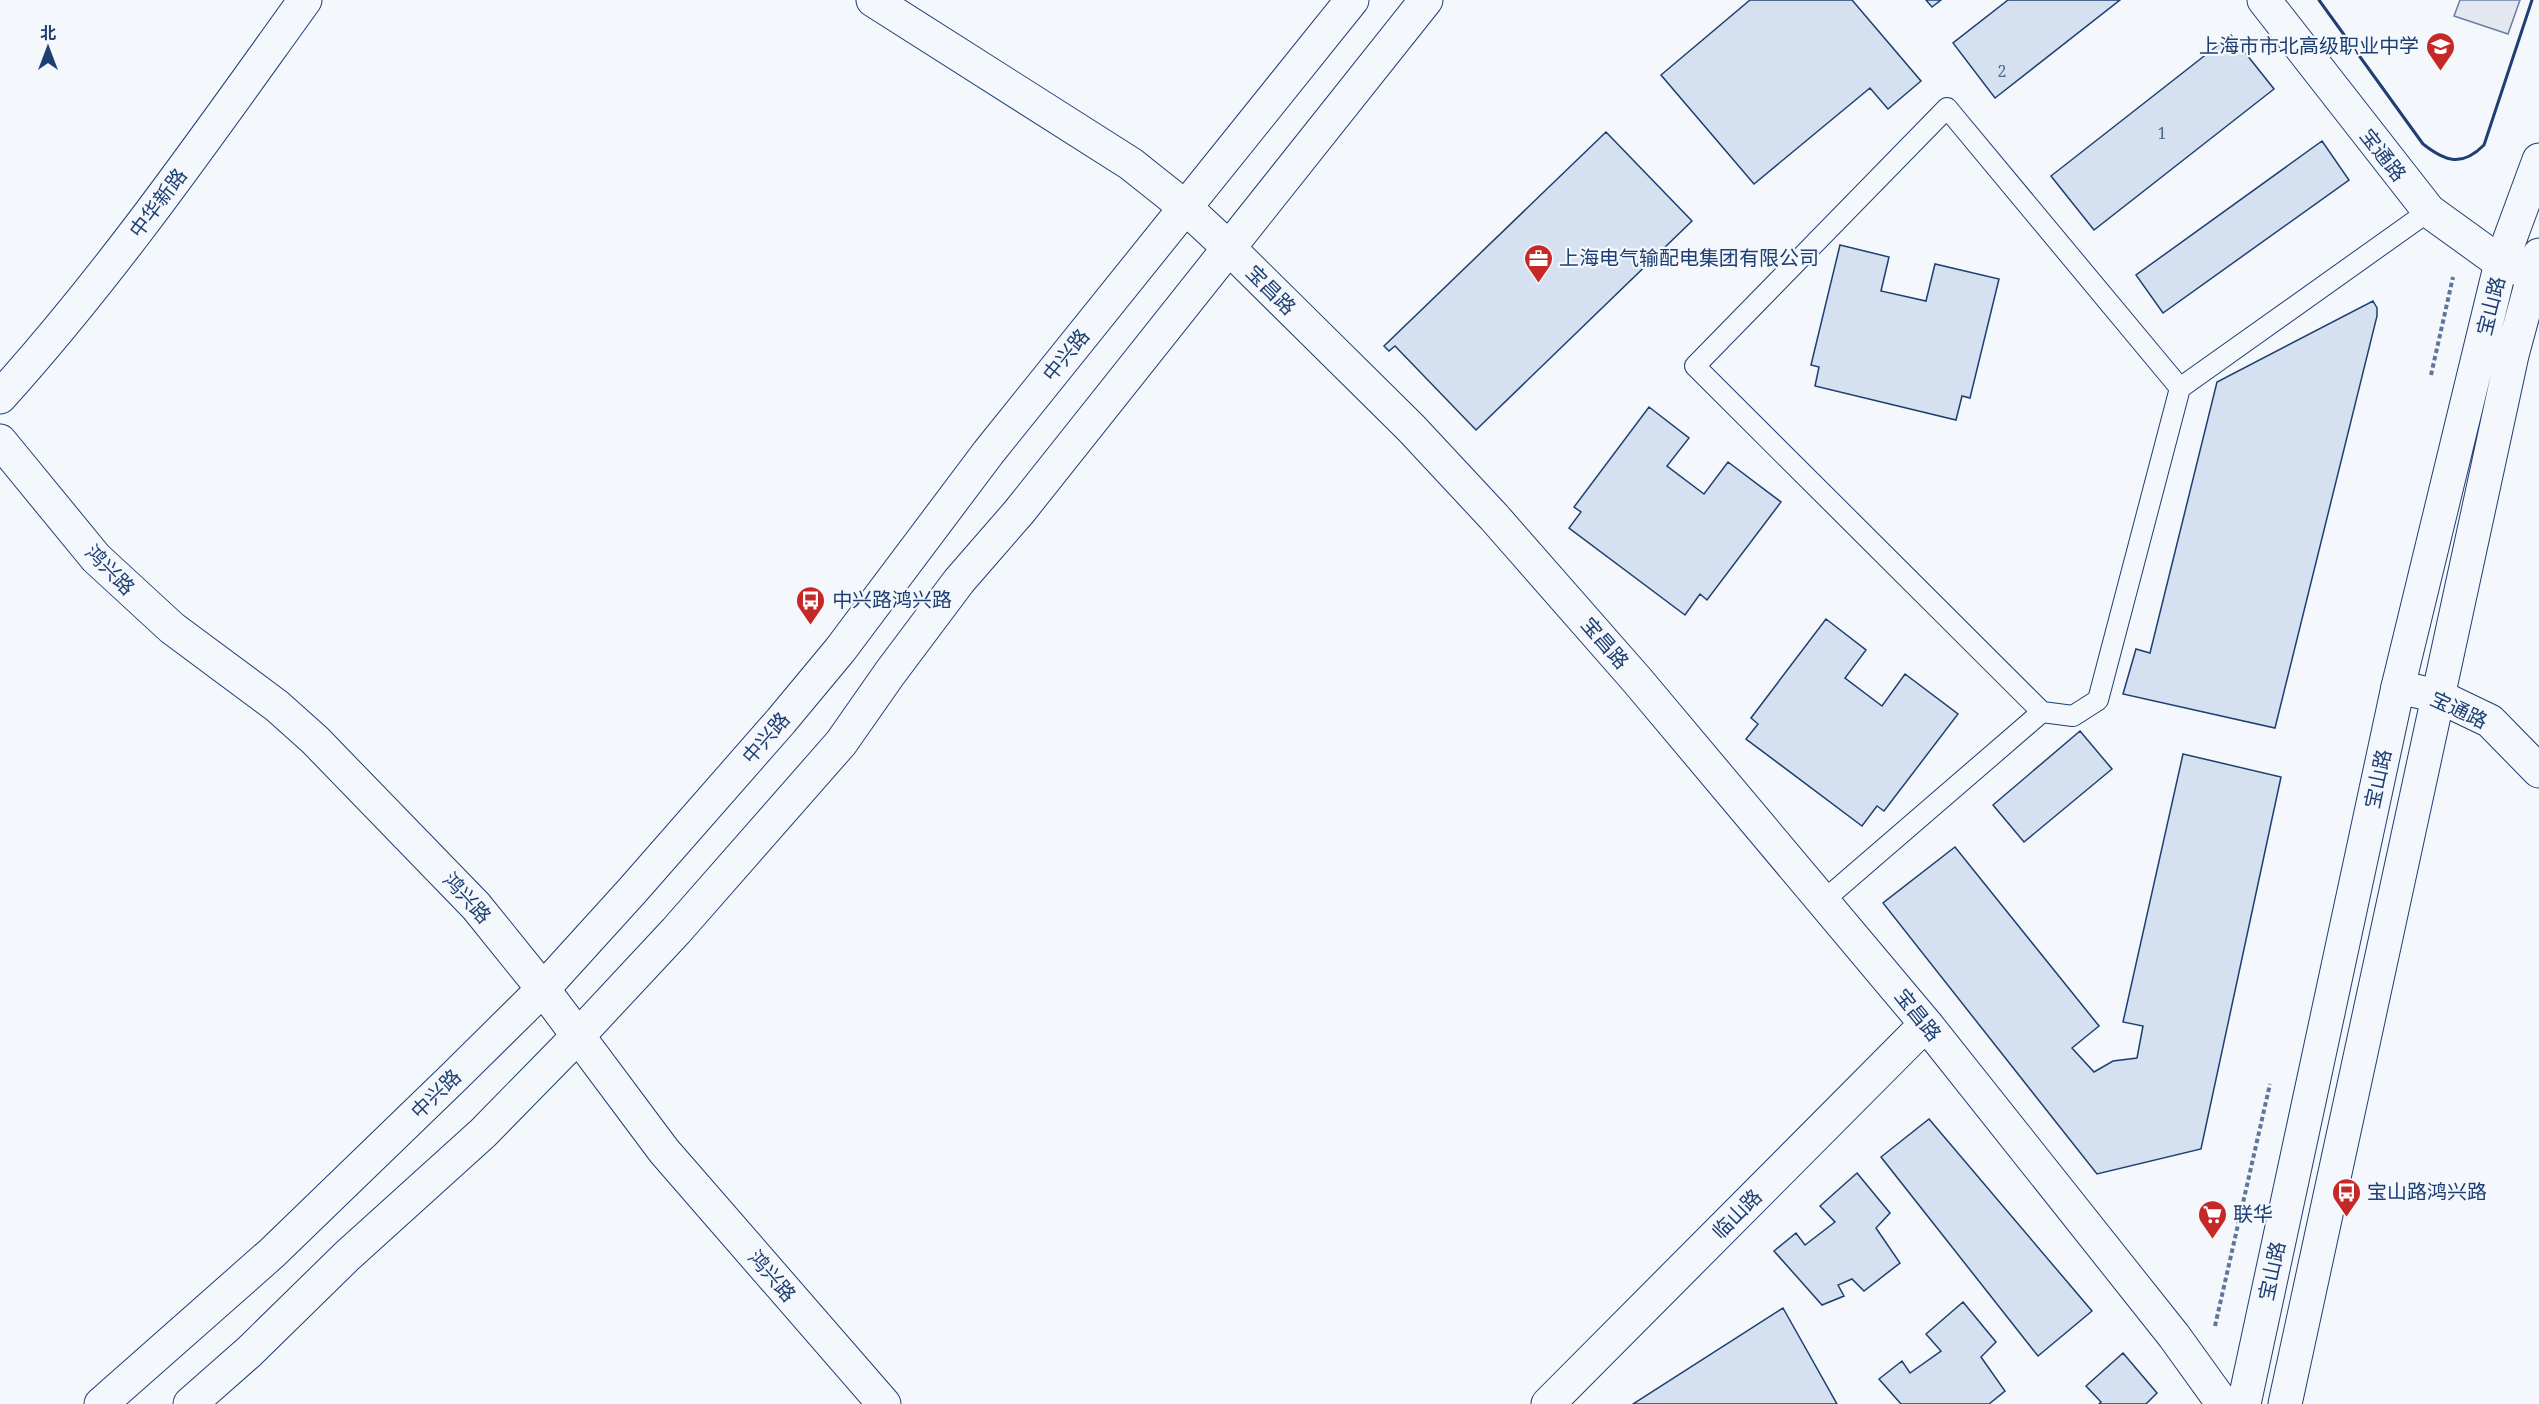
<svg xmlns="http://www.w3.org/2000/svg" width="2539" height="1404" font-family="'Noto Serif','Noto Sans SC',serif">
<style>
.parking{fill:#e3e8f0;stroke:#687fa3;stroke-width:1.5}
.building{fill:#d5e0f0;stroke:#1d3f73;stroke-width:1.5}
.lines{fill:none;stroke-linecap:round;stroke-linejoin:round}
.service-casing{stroke:#1d3f73;stroke-width:22}
.minor-casing{stroke:#1d3f73;stroke-width:35}
.tertiary-casing{stroke:#1d3f73;stroke-width:35}
.secondary-casing{stroke:#1d3f73;stroke-width:35}
.path{stroke:#5e769c;stroke-width:4;stroke-dasharray:4.5 3;stroke-linecap:butt}
.service{stroke:#f4f7fb;stroke-width:20}
.minor{stroke:#f4f7fb;stroke-width:33}
.tertiary{stroke:#f4f7fb;stroke-width:33}
.secondary{stroke:#f4f7fb;stroke-width:33}
.wall{stroke:#1d3f73;stroke-width:3}
.labels{text-anchor:middle;stroke-width:4.5;stroke-linejoin:round;paint-order:stroke}
.number-label{font-size:16px;fill:#4b6792}
.poi-label{font-size:20px;fill:#1d3f73;stroke:#f4f7fb;text-anchor:start}
.street-label{font-size:20px;fill:#1d3f73;stroke:#f4f7fb}
</style>
<rect width="100%" height="100%" fill="#f4f7fb"/>
<path class="parking" d="M2460 0H2520L2508 34 2454 16Z"/>
<path class="building" d="M1750 0H1852L1921 81 1888 109 1870 88 1754 184 1661 75Z
M1926 0H1941L1932 7Z
M2008 0H2120L1995 98 1953 43Z
M2231 35 2274 89 2094 230 2051 176Z
M1606 132 1692 221 1476 430 1395 346 1389 351 1384 346Z
M2322 141 2349 180 2163 313 2136 275Z
M1840 245 1889 257 1881 291 1926 301 1935 264 1999 279 1970 398 1962 396 1956 420 1815 386 1819 367 1811 365Z
M2373 301 2377 308V316L2275 728 2123 694 2136 649 2150 653 2217 382Z
M1649 407 1689 438 1667 466 1704 494 1728 462 1781 502 1707 600 1700 594 1685 615 1569 528 1581 512 1574 507Z
M1826 619 1866 650 1845 678 1882 706 1905 674 1958 714 1884 811 1877 806 1862 826 1746 739 1758 724 1751 718Z
M2080 731 2112 769 2024 842 1993 805Z
M2183 754 2281 777 2201 1149 2097 1174 1883 903 1955 847 2099 1026 2072 1048 2094 1072 2113 1061 2137 1058 2143 1026 2123 1022Z
M1929 1119 2092 1311 2038 1356 1881 1157Z
M1857 1173 1890 1213 1876 1228 1900 1263 1864 1291 1852 1279 1838 1285 1844 1296 1822 1305 1774 1251 1796 1233 1805 1245 1835 1222 1820 1206Z
M1963 1302 1996 1342 1981 1357 2005 1391 1989 1404H1901L1879 1379 1902 1361 1910 1373 1941 1351 1926 1334Z
M1783 1308 1837 1404H1633Z
M2123 1353 2157 1393 2146 1404H2099L2101 1402 2086 1386Z"/>
<g class="lines">
<defs>
<path id="service" d="M1947 108 2180 388 2098 700 2073 716 2042 712 1695 366Z
M2180 388 2429 211
M1823 901 2042 712"/>
<path id="minor" d="M873 0 1131 164 1185 207 1228 247 1411 428 1494 517 1637 680 1926 1024 2174 1336 2223 1404
M2264 0 2429 211 2501 263 2526 271
M0 397C112 273 207 136 305 0
M0 441 96 558 172 628 277 706 315 740 476 906 543 989
M2398 687 2438 696 2490 721 2539 771
M1548 1404 1926 1024"/>
<path id="tertiary" d="M543 989 664 1151 884 1404"/>
<path id="secondary" d="M101 1404 272 1253 455 1076 543 989 632 891 781 721 840 650 988 453 1352 0
M190 1404 249 1352 347 1256 483 1133 578 1036 676 931 841 743 890 673 959 581 1019 512 1426 0
M2244 1404 2398 687 2501 263 2539 160
M2285 1404 2512 355 2539 255"/>
</defs>
<use href="#service" class="service-casing"/>
<use href="#minor" class="minor-casing"/>
<use href="#tertiary" class="tertiary-casing"/>
<use href="#secondary" class="secondary-casing"/>
<path class="path" d="M2431 375 2453 277
M2215 1326 2270 1084"/>
<use href="#service" class="service"/>
<use href="#minor" class="minor"/>
<use href="#tertiary" class="tertiary"/>
<use href="#secondary" class="secondary"/>
<path class="wall" d="M2319 0 2423 144C2446 162 2462 167 2484 145L2532 0"/>
</g>
<defs>
<symbol id="school-pin" viewBox="-11 -11 22 30"><path d="M0 17L-7.5 6A9.5 9.5 0 1 1 7.5 6Z" fill="#c62828" stroke="#f4f7fb"/><path d="M0-5L7-2L0 1L-7-2ZM-4 1L0 2.5L4 1V4Q0 6-4 4Z" fill="#fff"/></symbol>
<symbol id="office-pin" viewBox="-11 -11 22 30"><path d="M0 17L-7.5 6A9.5 9.5 0 1 1 7.5 6Z" fill="#c62828" stroke="#f4f7fb"/><path d="M-6-3h4V-5.5h4V-3h4V5H-6ZM-1-4.5V-3h2v-1.5ZM-6 0V1H6V0Z" fill="#fff"/></symbol>
<symbol id="bus-pin" viewBox="-11 -11 22 30"><path d="M0 17L-7.5 6A9.5 9.5 0 1 1 7.5 6Z" fill="#c62828" stroke="#f4f7fb"/><path d="M-5-6H5V4H4V6H2V4H-2V6H-4V4H-5ZM-3.5-4V0h7V-4ZM-3.5 1.2v1.5H-2V1.2ZM2 1.2v1.5H3.5V1.2Z" fill="#fff"/></symbol>
<symbol id="supermarket-pin" viewBox="-11 -11 22 30"><path d="M0 17L-7.5 6A9.5 9.5 0 1 1 7.5 6Z" fill="#c62828" stroke="#f4f7fb"/><path d="M-6-5.5h2.5l.6 2H6L4.5 2H-2.5L-4.4-4H-6ZM-1.5 3.2a1.3 1.3 0 1 0 .1 0ZM3 3.2a1.3 1.3 0 1 0 .1 0Z" fill="#fff"/></symbol>
</defs>
<g fill-rule="evenodd">
<use href="#school-pin" x="2424" y="30" width="33" height="45"/>
<use href="#office-pin" x="1522" y="242" width="33" height="45"/>
<use href="#bus-pin" x="794" y="584" width="33" height="45"/>
<use href="#bus-pin" x="2330" y="1176" width="33" height="45"/>
<use href="#supermarket-pin" x="2196" y="1198" width="33" height="45"/>
</g>
<g class="labels">
<g class="number-label">
<text x="2002" y="77">2</text>
<text x="2162" y="139">1</text>
</g>
<g class="poi-label">
<text x="2419" y="53" text-anchor="end">上海市市北高级职业中学</text>
<text x="1559" y="265">上海电气输配电集团有限公司</text>
<text x="832" y="607">中兴路鸿兴路</text>
<text x="2367" y="1199">宝山路鸿兴路</text>
<text x="2233" y="1221">联华</text>
</g>
<g class="street-label">
<text transform="translate(2383 155) rotate(52)" y="7">宝通路</text>
<text transform="translate(158 203) rotate(-53)" y="7">中华新路</text>
<text transform="translate(1271 290) rotate(45)" y="7">宝昌路</text>
<text transform="translate(2491 306) rotate(-76)" y="7">宝山路</text>
<text transform="translate(1066 355) rotate(-51)" y="7">中兴路</text>
<text transform="translate(110 570) rotate(46)" y="7">鸿兴路</text>
<text transform="translate(1605 643) rotate(49)" y="7">宝昌路</text>
<text transform="translate(2459 710) rotate(25)" y="7">宝通路</text>
<text transform="translate(766 738) rotate(-49)" y="7">中兴路</text>
<text transform="translate(2378 779) rotate(-78)" y="7">宝山路</text>
<text transform="translate(467 898) rotate(48)" y="7">鸿兴路</text>
<text transform="translate(1918 1015) rotate(51)" y="7">宝昌路</text>
<text transform="translate(436 1094) rotate(-44)" y="7">中兴路</text>
<text transform="translate(1737 1214) rotate(-45)" y="7">临山路</text>
<text transform="translate(2272 1271) rotate(-78)" y="7">宝山路</text>
<text transform="translate(772 1276) rotate(49)" y="7">鸿兴路</text>
</g>
</g>
<g transform="translate(48 48)" stroke="#f4f7fb" stroke-width="4.5" paint-order="stroke">
<path d="M0-4.5L10 22L0 15L-10 22Z" fill="#1d3f73"/>
<text y="-9" font-size="16" font-weight="bold" text-anchor="middle" fill="#1d3f73">北</text>
</g>
</svg>
